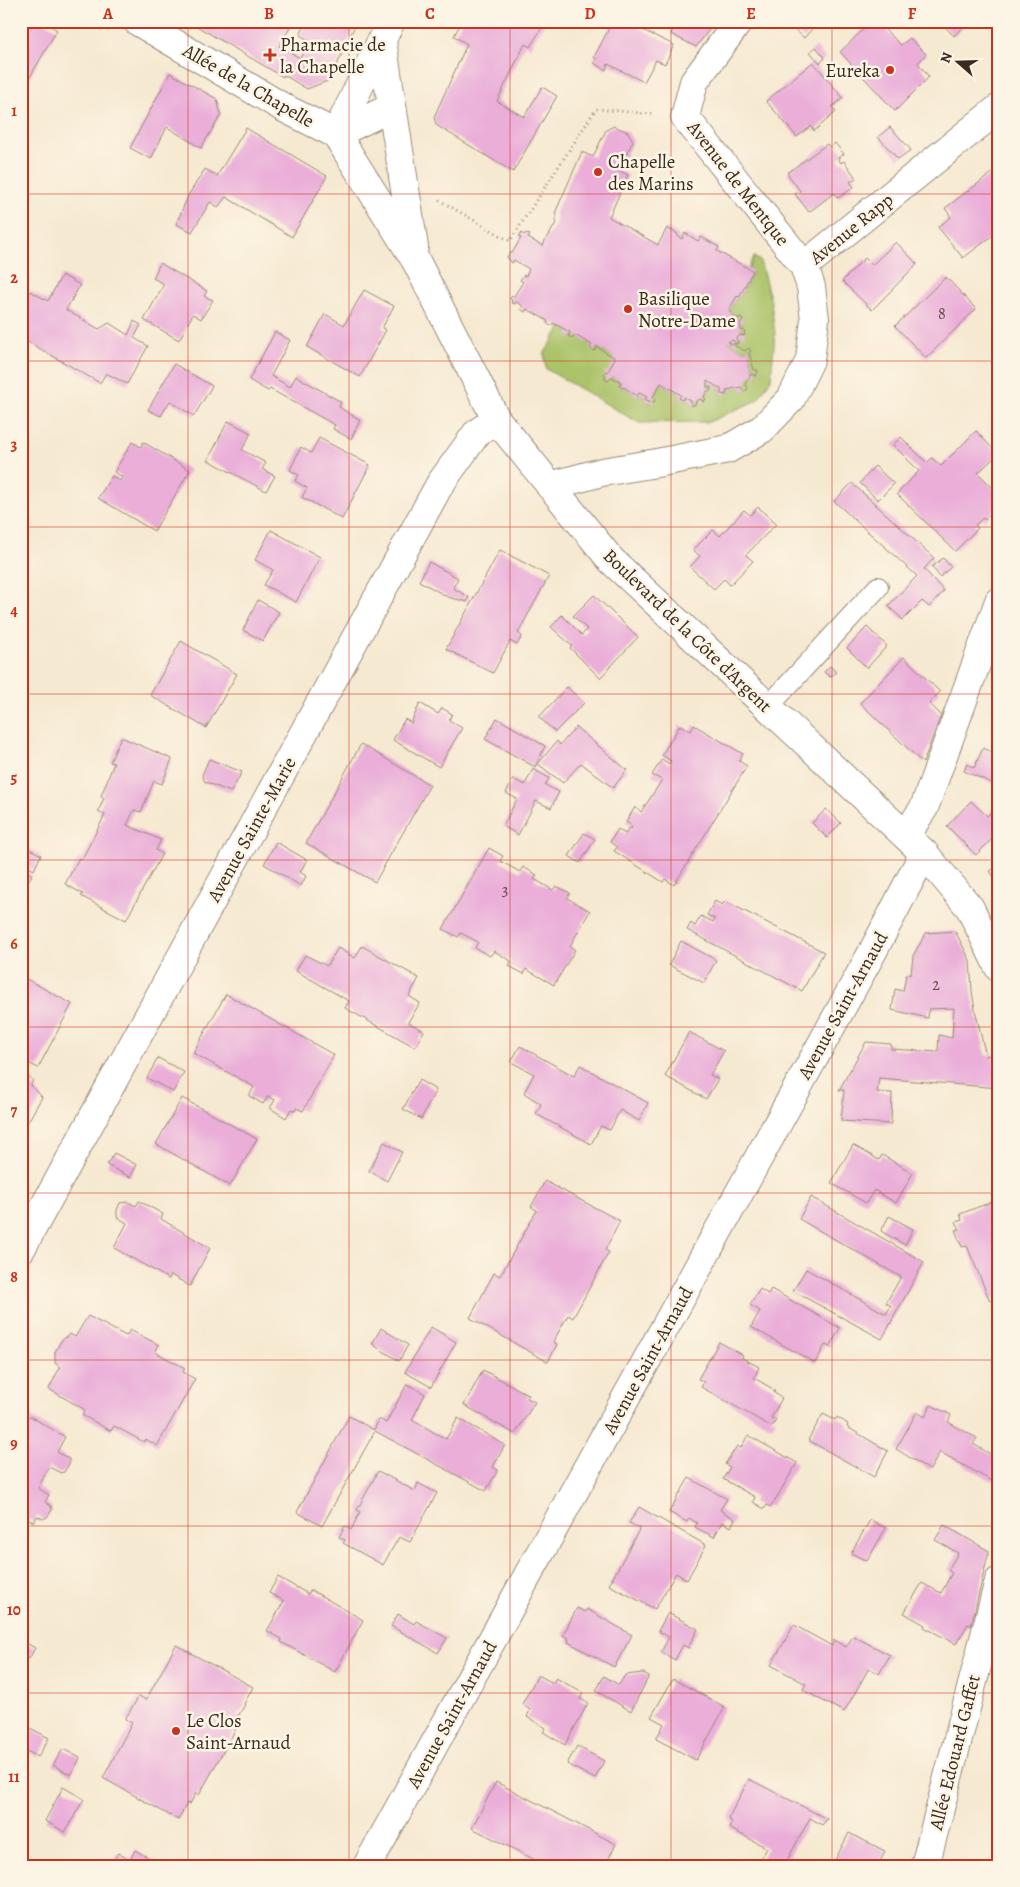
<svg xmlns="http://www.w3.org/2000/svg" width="1020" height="1887" font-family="Alegreya,serif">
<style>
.green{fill:#abc369;stroke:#737644}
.building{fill:#eaaed9}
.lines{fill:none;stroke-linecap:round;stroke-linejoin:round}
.lane-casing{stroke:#988a78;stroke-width:22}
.street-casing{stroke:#988a78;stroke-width:30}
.secondary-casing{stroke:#988a78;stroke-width:30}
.path{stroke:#988a78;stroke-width:3;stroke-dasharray:1 4;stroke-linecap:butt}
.lane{stroke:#fff;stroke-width:20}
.street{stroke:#fff;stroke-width:28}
.secondary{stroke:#fff;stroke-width:28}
.grid{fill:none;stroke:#c8321e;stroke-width:1;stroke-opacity:0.55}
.poi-dot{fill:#c8321e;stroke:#fcf5e5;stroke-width:2}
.labels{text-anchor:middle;stroke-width:5;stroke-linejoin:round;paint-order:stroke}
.number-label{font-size:16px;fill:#674b4d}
.poi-label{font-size:19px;fill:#3b2a1e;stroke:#fcf5e5;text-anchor:start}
.street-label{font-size:19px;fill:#3b2a1e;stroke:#fcf5e5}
.neatline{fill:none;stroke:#c8321e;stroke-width:2}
.grid-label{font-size:16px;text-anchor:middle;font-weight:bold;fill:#c8321e}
</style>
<rect width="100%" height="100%" fill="#fcf5e5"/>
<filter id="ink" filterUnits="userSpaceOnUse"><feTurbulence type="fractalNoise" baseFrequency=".02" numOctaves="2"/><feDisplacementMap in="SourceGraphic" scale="10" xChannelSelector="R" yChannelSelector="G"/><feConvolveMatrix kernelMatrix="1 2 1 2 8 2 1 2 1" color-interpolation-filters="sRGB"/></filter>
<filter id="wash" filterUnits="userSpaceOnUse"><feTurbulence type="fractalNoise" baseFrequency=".0096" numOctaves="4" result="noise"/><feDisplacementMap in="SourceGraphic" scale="20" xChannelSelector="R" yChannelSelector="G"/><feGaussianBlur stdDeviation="1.12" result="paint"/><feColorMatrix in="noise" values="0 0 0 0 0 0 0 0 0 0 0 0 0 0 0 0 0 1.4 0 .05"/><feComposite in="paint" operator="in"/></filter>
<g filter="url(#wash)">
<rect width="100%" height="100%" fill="#f6e9d1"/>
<path class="green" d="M754 257 760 261 771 302 775 334 771 379 757 400 709 422 639 423 546 369 544 354 561 327 570 332 572 338 575 335 615 358 610 378 611 379 612 377 621 382 619 386 622 388 624 387 637 396 639 393 647 397 650 403 661 383 681 395 679 398 682 400 684 397 691 401V405H695L696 401 701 399 704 401 706 399 704 397 707 391H710L711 387H707V381L721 389V394H726L727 390 740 387 745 392 748 388 745 384 751 374 756 376 758 370H754L749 353 751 351 748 348 745 351 728 342 733 340 738 343 736 339 745 331 741 330V317L736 319 731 315 732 313 729 310 737 296 739 297 753 272 748 268Z"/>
<g id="blocks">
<path class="building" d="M21 21H43L57 30 26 84 21 81Z
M188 21H280L290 28 279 46 300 58 310 41 300 35 307 21H327L330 23 331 21H357L330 80 307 89 284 75 283 77Z
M462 21H546L530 47 525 44 497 101 524 117 542 87 557 96 513 172 436 125 434 117 467 44 454 36Z
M613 21H624L674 45 665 64 656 60 644 82 608 64 606 70 594 63 597 59 594 57Z
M678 21H716L696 47 671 34Z
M786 21H816L817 23 804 38Z
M872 21H876L901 45 910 38 926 54 918 63 929 77 895 111 840 52Z
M939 21H970L954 36Z
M816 47 825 58 820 63 810 52Z
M813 62 843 98 832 107 836 112 814 131 811 126 797 137 766 101Z
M170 73 217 99 221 115 201 148 167 127 151 159 130 148Z
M614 126 628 132 633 141 618 170 628 175 609 217 658 245 667 228 678 234 677 235 682 239 685 233 698 241 701 237 719 247 717 251 753 271 739 297 737 296 729 310 732 313 731 315 736 319 741 317 743 321 740 323 741 330 745 331 744 336 740 335 736 339 738 343 735 344 733 340 728 342 745 351 748 348 751 351 749 353 754 370H758L756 376 751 374 745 384 748 388 745 392 740 387 727 390 726 395 721 394V389L707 381V387H711L710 391H707L704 397 706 399 703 402 701 399 696 401 695 405H691V401L684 397 683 400 679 398 681 395 661 383 653 397 655 399 654 402H648L649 401 645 399 647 397 639 393 637 396 624 387 622 388 619 386 621 382 612 377 608 381 604 379 606 376 604 374 606 371 608 372 615 358 597 347 594 351 590 348 592 345 575 335 572 338 568 336 570 332 553 323 550 326 547 323 548 321 527 309 525 312 521 309 523 306 516 302 514 304 511 302 512 301 510 298 512 296H514L523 282 520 280 524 275 526 276 529 269 514 260 512 263 507 257 510 253H512L521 238 519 237 521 233 524 235 526 233 530 235 528 238 543 246 547 236 548 237 557 221 555 220 557 216 555 213 582 152 593 157 606 130Z
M890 127 911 150 898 159 878 137Z
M246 128 327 176 292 237 226 197 218 207 210 202 192 232 176 224 189 194 205 169 217 176Z
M835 143 844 154 838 158 841 163 844 161 856 178 850 182 854 187 838 198 834 193 809 212 795 194 800 191 787 173 827 144 830 147Z
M999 168V231L963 258 938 227 951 217 945 208Z
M896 242 917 264 872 310 842 281 865 258 872 265Z
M21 248 28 252 21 264Z
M160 263 207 291 204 296 213 300 201 319 193 314 179 340 144 320 164 284 153 278Z
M62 275 80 285 66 310 99 329 109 323 128 335 134 321 141 325 134 338 148 346 127 384 106 373 100 383 21 338V306L30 291 48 301Z
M946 277 976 309 926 358 895 326Z
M364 290 394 306 382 328 386 330 360 377 307 347 325 314 344 325Z
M275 332 290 340 271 376 290 387 296 376 341 402 339 407 360 420 351 439 333 429 335 425 270 389 268 391 249 380Z
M174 364 212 386 194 416 170 401 161 416 148 410Z
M228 421 251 433 242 450 266 463 262 469 275 476 266 491 208 460Z
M976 431 998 454 978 473 999 494V505L985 520 983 518 975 525 978 528 955 551 897 494 919 471 893 445 901 437 927 463 932 458 941 466Z
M319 438 370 465 342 519 302 497 307 488 295 481 299 475 290 470 301 447 311 453Z
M132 442 141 447 143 442 190 470 154 531 98 498 112 476 120 481 122 477 114 472Z
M875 466 894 484 878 500 860 483Z
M852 483 934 558 924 569 944 591 929 607 922 601 903 620 888 606 917 576 834 501Z
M758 507 776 524 746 555 753 561 730 585 724 579 714 589 690 567 700 556 693 550 713 530 720 536 744 510 750 515Z
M271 530 320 557 296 602 264 585 273 570 255 560Z
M500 550 549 576 518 633 522 636 517 645 510 641 493 673 446 649Z
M943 558 951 567 940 577 932 567Z
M429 562 458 578 453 588 469 597 467 602 448 597 419 581Z
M594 595 638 637 600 678 570 648 572 646 551 627 562 615 582 635 587 629 573 616Z
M258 600 279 612 263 641 243 630Z
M867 627 887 646 867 668 847 648Z
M181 641 237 674 206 728 150 695Z
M904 657 940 692 929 703 941 715 923 763 860 703Z
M830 666 836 672 830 677 824 672Z
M567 687 584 703 555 732 539 717Z
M420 703 438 714 442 708 452 714 449 720 462 728 439 767 393 740 405 719 411 723Z
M497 718 545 746 535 767 485 739Z
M680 725 691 731 694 725 743 754 739 761 747 766 674 885 665 879 663 882 614 851 617 847 610 842 618 829 625 834 629 828 631 829 632 826 626 822 635 807 641 812 662 780 652 775 662 759 669 764 671 761 662 755Z
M576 727 627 770 613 788 581 763 563 783 538 764 557 741 560 745Z
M121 737 172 759 162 784 154 781 141 812 134 810 127 825 161 840 156 850 162 854 126 920 81 896 83 894 65 884 79 858 82 859 105 815 98 812 104 798 101 796 114 763 110 762Z
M361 744 430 785 375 882 306 843Z
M983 748 999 755V786L964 771 967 764 974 768Z
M209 759 242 772 231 792 205 782 202 775Z
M533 769 549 778 545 785 559 792 551 808 536 801 518 835 503 826 517 799 506 793 513 779 525 785Z
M971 801 987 816 993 810 999 815V832L976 855 947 826Z
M826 809 841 823 827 838 812 823Z
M584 833 595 839 580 863 569 856Z
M276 842 307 860 300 872 306 876 301 886 264 864Z
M489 848 503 856 500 861 520 872 523 867 537 875 534 879 553 890 556 886 570 893 567 898 590 911 570 946 575 950 554 985 526 969 524 974 509 966 511 961 494 951 490 956 475 948 478 942 461 933 458 937 443 929Z
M30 849 41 855 34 870 22 863Z
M999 865V885L990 871Z
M26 871 32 875 28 881 22 878Z
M715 901 722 905 725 901 824 952 802 991 687 930 691 923 695 926 701 916 713 922 715 919 707 915Z
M955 931 970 960 972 991 975 1010 986 1056 993 1054 999 1088 879 1078 877 1092 892 1093 891 1124 841 1121 844 1090H839L866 1042 891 1044V1049L938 1052 939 1035 952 1038 954 1008 929 1009 928 1018 892 1010 895 989 903 991 906 975 911 974 913 956 926 933Z
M681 941 716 960 704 983 669 965Z
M362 946 419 978 409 996 420 1003 408 1022 424 1031 415 1047 345 1008 349 1001 296 971 305 955 327 966 338 948 355 958Z
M21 976 72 1004 38 1068 26 1062 21 1073Z
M226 994 334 1055 303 1111 296 1108 295 1111 291 1109 286 1118 270 1108 275 1100 268 1096 263 1104 249 1096 254 1087 193 1053Z
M689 1032 724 1051 710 1075 718 1079 706 1099 665 1076Z
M520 1046 574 1076 580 1065 648 1103 639 1121 620 1110 610 1130 601 1126 591 1144 536 1114 541 1104 524 1093 534 1074 511 1062Z
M158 1058 184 1072 173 1092 147 1078Z
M21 1073 33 1080 31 1085 42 1097 21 1134Z
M419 1080 436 1090 421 1119 403 1109Z
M182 1098 257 1139 230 1186 156 1144Z
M384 1142 402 1152 387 1181 369 1171Z
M853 1145 879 1160 882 1155 913 1173 896 1203 874 1190 866 1203 831 1183Z
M114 1153 137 1165 130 1177 107 1165Z
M545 1181 620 1221 605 1250 609 1252 573 1318 568 1315 553 1342 557 1344 548 1362 470 1318 494 1273 500 1276 537 1210 531 1207Z
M811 1197 924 1262 882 1339 793 1291 806 1269 886 1314 891 1306 886 1303 901 1277 799 1219Z
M999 1199V1297L990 1301 967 1246 962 1247 955 1230 960 1229 956 1222 962 1220 960 1214Z
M139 1201 163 1214 161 1219 210 1248 190 1286 171 1275 169 1279 114 1248 127 1223 117 1217V1210L120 1203 128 1202 136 1206Z
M889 1216 913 1229 905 1245 881 1231Z
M760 1289 768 1294 771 1289 840 1328 830 1347 825 1345 815 1363 751 1327 760 1311 750 1305Z
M88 1316 126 1336 130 1330 159 1345 155 1352 185 1368 183 1372 195 1379 157 1446 146 1439 144 1442 114 1426 111 1431 82 1415 85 1410 49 1389 60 1367 55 1363V1352L61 1341 70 1334 75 1337Z
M431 1327 456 1342 431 1387 405 1372Z
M381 1328 408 1345 399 1361 372 1344Z
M719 1342 743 1355 742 1358 759 1367 754 1378 775 1390 773 1392 782 1398 771 1418 776 1420 772 1427 701 1387 704 1382 698 1379Z
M483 1370 529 1395 527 1398 535 1402 515 1434 464 1405Z
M407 1384 425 1394 412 1420 446 1439 458 1418 505 1445 493 1467 498 1470 486 1491 375 1431 322 1526 297 1512 349 1416 374 1430 379 1419 386 1423Z
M931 1405 951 1415 948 1422 977 1438 973 1444 999 1459V1485L940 1452 930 1470 896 1449 917 1412 925 1417Z
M823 1414 835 1420 837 1417 848 1424 847 1427 888 1451 874 1477 808 1440Z
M30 1416 65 1437 57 1452 69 1459V1464L64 1472 61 1473 49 1467 38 1488 49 1495 45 1502 51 1506 52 1510 47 1517 43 1519 37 1516 34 1522 21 1516V1423L24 1419Z
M748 1435 797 1463 771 1507 767 1505 764 1509 753 1502 755 1497 723 1479 730 1467 725 1464 737 1446 741 1448Z
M378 1471 415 1491 418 1483 437 1493 410 1542 399 1537 383 1565 343 1543 345 1540 339 1537 345 1526 351 1530 360 1512 357 1510Z
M689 1478 727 1499 720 1510 735 1519 731 1527 722 1522 714 1537 695 1527 697 1523 689 1518 687 1522 669 1512Z
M639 1507 706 1545 687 1580 676 1573 655 1609 609 1585 640 1528 629 1523Z
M870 1520 886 1528 867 1561 851 1553Z
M944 1525 989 1551 971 1626 968 1624 956 1644 924 1627 925 1625 904 1613 922 1583 941 1593 952 1573 948 1570 958 1553 935 1540Z
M278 1577 308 1594 311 1590 363 1620 335 1672 281 1642 282 1639 267 1631 284 1601 269 1593Z
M577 1608 585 1612 587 1609 632 1635 614 1667 568 1642 569 1639 563 1635Z
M668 1613 698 1629 688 1648 683 1645 675 1660 661 1652 669 1637 658 1631Z
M398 1614 414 1624 416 1621 447 1638 438 1653 391 1626Z
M794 1625 832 1646 834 1640 846 1647 853 1636 890 1655 879 1674 869 1668 844 1712 803 1690 806 1684 771 1665Z
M21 1640 35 1648 29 1659 21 1655Z
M176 1645 253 1687 244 1704 245 1705 238 1716 242 1718 199 1795 196 1793 190 1804 187 1803 178 1820 103 1778 132 1723 125 1719 139 1696 146 1700Z
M643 1673 649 1676 631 1711 596 1691 604 1676 619 1685 625 1675Z
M538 1675 553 1683 556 1678 583 1693 580 1699 588 1703 565 1745 543 1732 546 1728 527 1717 530 1710 522 1704Z
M673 1679 725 1707 696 1760 656 1739 664 1724 651 1717Z
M21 1723 49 1738 38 1757 21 1748Z
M577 1746 604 1761 595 1779 567 1764Z
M63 1749 80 1758 71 1775 53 1765Z
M749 1779 827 1819 822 1825 810 1818 784 1866H763L758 1864 767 1848 729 1828 732 1822 728 1819Z
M496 1782 616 1844 605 1866H547L472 1828Z
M63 1787 84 1799 65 1832 45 1821Z
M849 1833 885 1851 878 1866H832Z
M135 1850 163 1866H111L118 1853 130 1860Z"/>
</g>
</g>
<g filter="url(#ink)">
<use href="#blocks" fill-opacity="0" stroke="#988a78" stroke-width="1"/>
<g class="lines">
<defs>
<path id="lane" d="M768 707 878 587"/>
<path id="street" d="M739 21 694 82 685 117 804 266
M550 486 602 472 657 463 728 449 762 429 791 399 810 360 815 319 811 287 804 266 999 108
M907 836 917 818 924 808 999 601
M367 1866 873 951 924 853
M925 1866 999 1581"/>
<path id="secondary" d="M137 21 284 108 336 134 416 261 496 419 611 560 924 853 970 908 999 968
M382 41 414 247
M336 134 391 21
M336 134 392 107
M21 1249 440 484 476 434 496 419"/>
</defs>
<use href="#lane" class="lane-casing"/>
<use href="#street" class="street-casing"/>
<use href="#secondary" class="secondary-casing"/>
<path class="path" d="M439 200 510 241 596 109 652 114"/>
<use href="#lane" class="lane"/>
<use href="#street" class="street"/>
<use href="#secondary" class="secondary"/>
</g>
</g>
<path class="grid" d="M188 21V1866M349 21V1866M510 21V1866M671 21V1866M832 21V1866M21 194H999M21 361H999M21 527H999M21 694H999M21 860H999M21 1027H999M21 1193H999M21 1360H999M21 1526H999M21 1693H999"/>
<g class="poi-dot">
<path d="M267.5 47.5h5v5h5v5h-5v5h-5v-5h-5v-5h5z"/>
<circle cx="890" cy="70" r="5"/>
<circle cx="598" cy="172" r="5"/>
<circle cx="628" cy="309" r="5"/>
<circle cx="176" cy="1731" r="5"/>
</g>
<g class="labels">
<g class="number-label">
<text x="942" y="319">8</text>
<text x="505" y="895">3</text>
<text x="936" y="990">2</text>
</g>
<g class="poi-label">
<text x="280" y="51">Pharmacie de<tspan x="280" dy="22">la Chapelle</tspan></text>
<text x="880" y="77" text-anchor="end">Eureka</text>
<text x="608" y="168">Chapelle<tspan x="608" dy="22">des Marins</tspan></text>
<text x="638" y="305">Basilique<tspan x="638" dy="22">Notre-Dame</tspan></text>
<text x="186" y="1727">Le Clos<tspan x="186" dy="22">Saint-Arnaud</tspan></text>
</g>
<g class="street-label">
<text transform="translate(249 85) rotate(30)" y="7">Allée de la Chapelle</text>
<text transform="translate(739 183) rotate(52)" y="7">Avenue de Mentque</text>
<text transform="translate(851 228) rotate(-39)" y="7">Avenue Rapp</text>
<text transform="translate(688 630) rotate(44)" y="7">Boulevard de la Côte d'Argent</text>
<text transform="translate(251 829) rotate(-61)" y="7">Avenue Sainte-Marie</text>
<text transform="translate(842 1005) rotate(-61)" y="7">Avenue Saint-Arnaud</text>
<text transform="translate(647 1360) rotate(-61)" y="7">Avenue Saint-Arnaud</text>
<text transform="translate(451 1714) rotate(-61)" y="7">Avenue Saint-Arnaud</text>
<text transform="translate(954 1752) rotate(-76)" y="7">Allée Edouard Gaffet</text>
</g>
</g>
<rect width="1020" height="1887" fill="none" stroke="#fcf5e5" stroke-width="55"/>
<g transform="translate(958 62) rotate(290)" stroke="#fcf5e5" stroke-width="4" paint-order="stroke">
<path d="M0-4L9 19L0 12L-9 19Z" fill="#3b2a1e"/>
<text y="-8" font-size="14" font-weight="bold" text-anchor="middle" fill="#3b2a1e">N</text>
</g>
<rect x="28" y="28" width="964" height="1832" class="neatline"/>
<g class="grid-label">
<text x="108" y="19">A</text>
<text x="269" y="19">B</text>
<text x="430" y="19">C</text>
<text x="590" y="19">D</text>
<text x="751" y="19">E</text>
<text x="912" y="19">F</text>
<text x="14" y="116">1</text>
<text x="14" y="283">2</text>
<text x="14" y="450">3</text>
<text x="14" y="616">4</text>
<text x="14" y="783">5</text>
<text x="14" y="949">6</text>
<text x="14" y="1116">7</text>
<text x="14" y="1282">8</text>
<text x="14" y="1449">9</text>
<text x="14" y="1615">10</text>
<text x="14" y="1782">11</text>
</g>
</svg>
